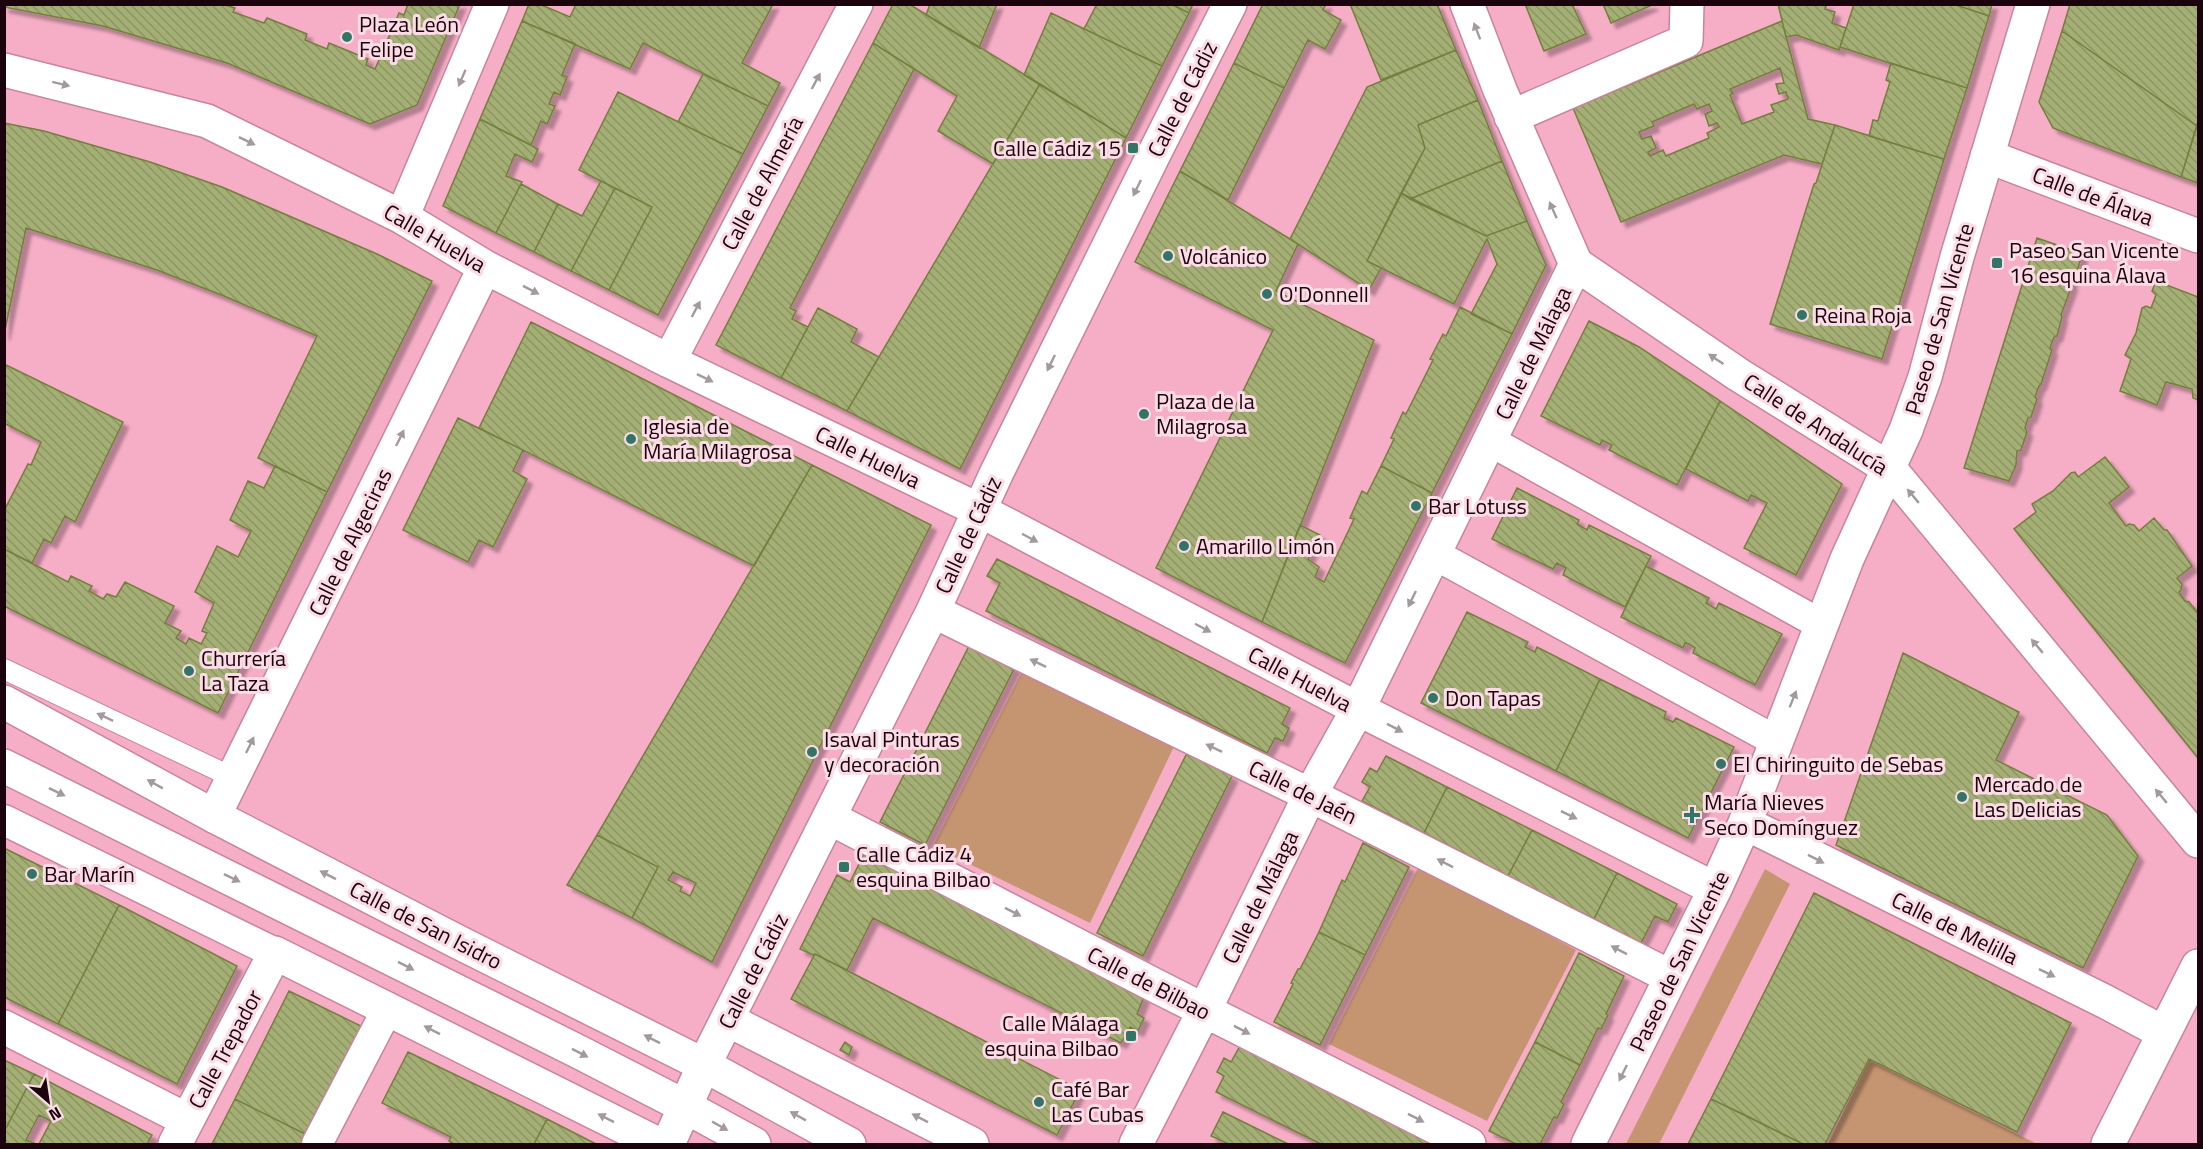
<svg xmlns="http://www.w3.org/2000/svg" width="2203" height="1149" font-family="'Titillium Web',sans-serif">
<style>
.garden{fill:#c59471}
.building{fill:url(#building-back-hatch);stroke:#747f3d;stroke-width:1.5;fill-rule:evenodd;filter:url(#shadow)}
.lines{fill:none;stroke-linecap:round;stroke-linejoin:round}
.service-casing{stroke:#ca849d;stroke-width:22}
.pedestrian-casing{stroke:#ca849d;stroke-width:33}
.minor-casing{stroke:#ca849d;stroke-width:36}
.tertiary-casing{stroke:#ca849d;stroke-width:36}
.secondary-casing{stroke:#ca849d;stroke-width:36}
.service{stroke:#fff;stroke-width:20}
.pedestrian{stroke:#fff;stroke-width:30}
.minor{stroke:#fff;stroke-width:33}
.tertiary{stroke:#fff;stroke-width:33}
.secondary{stroke:#fff;stroke-width:33}
.oneway{fill:#a39a9e}
.poi-dot{fill:#327567;stroke:#fbdce6;stroke-width:2}
.labels{text-anchor:middle;stroke-width:6;stroke-linejoin:round;paint-order:stroke}
.poi-label{font-size:22px;fill:#1a030c;stroke:#fbdce6;text-anchor:start}
.street-label{font-size:22px;fill:#1a030c;stroke:#fbdce6}
</style>
<defs>
<pattern id="building-back-hatch" width="6" height="6" patternUnits="userSpaceOnUse" patternTransform="scale(1.5)"><rect width="6" height="6" fill="#a4af74"/><path d="M-1 5l2 2M0 0l6 6M5-1l2 2" fill="none" stroke="#8d9563"/></pattern>
<filter id="shadow"><feDropShadow dx="5.5" dy="5.5" stdDeviation="1.5" flood-color="#0004"/></filter>
</defs>
<rect width="100%" height="100%" fill="#f6adc6"/>
<path class="garden" d="M1024 668 1177 740 1090 923 933 846Z
M1419 866 1576 950 1487 1121 1329 1044Z
M1765 869 1790 884 1659 1144H1626Z
M1869 1060 2037 1144H1828Z"/>
<path class="building" d="M4 4H222L235 8 233 12 264 23 267 18 307 34 305 40 327 49 329 43 368 59 366 65 375 69 399 13 404 15 408 4H460L417 105 370 124 227 63 103 26 4 7Z
M529 4H539L570 17 576 4H773L742 63 780 83 768 106 643 43 630 69 522 21Z
M893 4H909L1040 84 993 164 938 131 957 96 873 43Z
M930 4H997L979 48 926 15Z
M1097 4H1171L1189 13 1162 66 1084 29Z
M1171 4H1193L1189 13Z
M1263 4H1326L1323 10 1341 20 1325 49 1308 40 1284 88 1234 63Z
M1350 4H1437L1456 50 1381 80Z
M1525 4H1572L1586 34 1544 51Z
M1603 4H1652V5L1611 23Z
M1778 4H1827L1825 9 1835 12 1832 23 1846 28 1839 50 1796 35 1786 37Z
M1854 4H1953L1989 16 1967 88 1840 47Z
M1953 4H1992L1989 16Z
M2070 4H2198V121L2197 126 2062 31Z
M1051 13 1162 66 1126 138 1024 75Z
M522 21 575 44 562 75 567 77 560 95 554 92 549 104 555 106 547 124 541 121 531 145 480 119Z
M1782 21 1808 119 1835 125 1822 164 1784 155 1621 222 1573 108ZM1780 68 1784 83 1776 84 1779 94 1786 92 1788 99 1771 105 1774 112 1742 124 1730 95 1733 93 1730 89ZM1694 104 1697 109 1709 104 1712 111 1705 114 1709 126 1717 123 1719 127 1707 133 1709 138 1666 156 1663 150 1650 156 1648 152 1656 148 1651 136 1642 139 1639 132 1654 126 1652 122Z
M2062 31 2197 126 2181 177 2053 128 2039 102Z
M873 43 914 69 790 308 796 311 792 319 808 327 781 378 716 345Z
M1456 50 1478 100 1418 125 1425 148 1367 261 1381 268 1369 290 1290 239 1367 87Z
M1234 63 1284 88 1228 200 1180 171Z
M1891 63 1967 88 1944 159 1869 136 1873 120 1878 121 1881 110 1890 82 1886 80Z
M703 74 768 106 743 154 678 122Z
M1040 84 1126 138 960 469 847 411Z
M618 92 743 154 658 315 609 290 652 207 579 170Z
M1478 100 1502 161 1410 199 1401 193 1425 148 1418 125Z
M480 119 538 149 532 162 515 154 506 176 522 182 496 233 443 206Z
M2198 121V183L2181 177Z
M4 123 44 131 150 162 222 187 377 254 432 281 327 492 258 458 317 336 224 296 157 270 26 228 4 335Z
M1835 125 1944 159 1882 359 1770 324 1814 184 1816 183Z
M1502 161 1527 221 1486 236 1410 199Z
M1180 171 1298 244 1276 291 1374 340 1262 622 1156 568 1273 330 1135 262Z
M601 181 615 188 571 271 534 252 558 204 582 216Z
M521 184 558 204 534 252 496 233Z
M615 188 652 207 609 290 571 271Z
M1401 193 1486 236 1527 221 1546 265 1512 334 1471 314 1497 264 1487 239 1454 304 1367 261Z
M2037 238 2080 253 2082 255 2077 271 2074 272 2071 282 2072 285 2061 315 2062 317 2057 336 2054 337 2050 348 2052 350 2041 384 2039 386 2035 397 2037 399 2031 417 2028 418 2025 428 2027 432 2021 450 2017 451 2016 465 2009 481 1964 468Z
M2156 281 2198 297V400L2193 398 2192 389 2166 382 2157 405 2120 391 2131 359 2125 355 2136 333 2142 308 2146 306 2151 308 2156 295 2152 291Z
M1460 307 1512 334 1432 493 1381 466 1394 439 1391 438 1403 412 1406 414 1433 360 1430 359 1443 334 1446 336Z
M818 308 857 329 851 342 879 357 847 411 781 378Z
M1589 321 1639 347 1720 401 1677 485 1609 450 1612 445 1602 440 1600 445 1541 416Z
M531 322 812 465 754 566 479 428Z
M4 364 123 422 75 522 65 516 51 543 44 539 32 563 4 549V511L28 464 31 465 41 442 4 423Z
M1720 401 1842 484 1796 575 1744 548 1767 503 1751 495 1748 501 1686 469Z
M458 418 523 450 513 471 527 479 493 547 479 540 468 562 403 530Z
M2105 457 2129 487 2109 503 2126 526 2129 524 2134 525 2139 531 2154 518 2164 530H2167L2192 566 2177 578 2182 584 2181 590 2179 592 2185 601 2189 602 2198 613V758L2014 529 2036 512 2032 504 2053 491 2071 473 2075 472 2078 477Z
M812 465 931 525 712 962 632 918 658 867 597 835ZM673 872 696 883 690 896 680 891 682 887 668 880Z
M275 466 327 492 218 713 4 606V549L68 582 71 576 92 586 89 591 103 599 107 594 116 597 125 582 174 606 165 623 181 631 176 638 186 644 189 638 201 644 207 633 202 631 214 603 195 592 217 546 238 557 251 531 230 520 248 481 264 488Z
M1381 466 1432 493 1345 663 1262 622 1300 525 1320 535 1308 559 1319 567 1315 577 1324 582 1354 519 1350 518 1362 491 1367 494Z
M1517 488 1579 520 1577 524 1587 530 1589 525 1651 556 1625 607 1563 575 1566 568 1557 563 1553 569 1492 539Z
M997 559 1290 708 1282 724 1289 728 1283 741 1275 738 1267 753 986 611 1000 583 987 576Z
M1646 566 1709 598 1706 603 1716 609 1719 603 1782 634 1755 685 1693 653 1695 648 1689 644 1685 643 1683 648 1621 617Z
M1467 612 1528 642 1525 647 1535 652 1537 647 1600 679 1556 771 1421 703Z
M970 644 1015 667 925 845 880 822Z
M1903 653 2019 712 1996 760 2107 815 2138 856 2083 968 1836 845Z
M1600 679 1666 712 1664 718 1673 722 1676 718 1734 747 1688 838 1556 771Z
M1187 753 1232 776 1143 956 1097 933Z
M1386 756 1447 787 1424 833 1362 801 1370 787 1362 782 1370 768 1377 772Z
M1447 787 1532 830 1508 876 1424 833Z
M1532 830 1617 873 1594 919 1508 876Z
M597 835 658 867 632 918 567 885Z
M1363 843 1409 867 1365 955 1319 932 1342 880 1345 882Z
M4 848 119 905 58 1024 4 997Z
M864 854 1144 997 1137 1014 1144 1018 1138 1031 1130 1027 1121 1043 873 918 847 970 815 954 813 955 800 949 837 875 850 882Z
M1617 873 1677 904 1668 922 1655 916 1641 943 1594 919Z
M1814 893 2071 1023 2017 1132 1869 1059 1825 1144H1803L1711 1099Z
M119 905 237 966 177 1084 58 1024Z
M1319 932 1365 955 1320 1045 1274 1022 1293 984 1291 983 1298 969H1300Z
M1579 953 1624 976 1606 1014 1608 1015 1601 1029 1598 1028 1580 1065 1535 1042Z
M815 954 1080 1090 1057 1135 791 999Z
M289 991 365 1028 311 1137 235 1099Z
M845 1042 852 1047 849 1055 840 1050Z
M1535 1042 1580 1065 1561 1102 1564 1104 1557 1118 1554 1117 1540 1144H1516L1489 1131Z
M1240 1046 1434 1144H1321L1216 1092 1224 1076 1217 1072 1224 1058 1231 1062Z
M408 1052 547 1119 534 1144H454L449 1141 451 1137 382 1103Z
M4 1060 34 1074 4 1132Z
M34 1074 152 1135 147 1144H39L51 1121 39 1115 26 1140 36 1144H4V1132Z
M235 1099 311 1137 306 1144H212Z
M1711 1099 1751 1118 1803 1144H1688Z
M1223 1112 1288 1144H1229L1211 1136Z
M547 1119 596 1144H534Z"/>
<g class="lines">
<defs>
<path id="service" d="M4 669 234 778"/>
<path id="pedestrian" d="M1490 441 1822 625
M1434 554 1776 741
M4 820 275 953
M317 1144 388 1008"/>
<path id="minor" d="M1467 4 1500 90 1576 264 1739 375 1890 469 2198 841
M4 70 207 121 402 217 485 267 669 361 979 510 1358 709 1715 889
M1511 117 1686 41 1687 4
M1987 156 2198 236
M402 217 492 4
M669 361 856 4
M933 611 1310 795 1671 977
M214 816 485 267
M830 818 1160 988 1469 1144
M1745 823 2106 1002 2164 1033
M728 1020 972 1144
M4 1027 187 1120
M704 1065 933 611 997 472 1156 150 1230 4
M175 1144 275 953 658 1144
M1136 1144 1204 1011 1310 795 1358 709 1576 264
M1588 1144 1715 889 1745 823 1847 559 1906 430 1925 377 1957 257 2033 4
M2108 1144 2198 966"/>
<path id="tertiary" d="M668 1144 704 1065"/>
<path id="secondary" d="M4 702 214 816 458 942 704 1065 849 1144
M4 766 579 1052 686 1107 754 1144"/>
</defs>
<use href="#service" class="service-casing"/>
<use href="#pedestrian" class="pedestrian-casing"/>
<use href="#minor" class="minor-casing"/>
<use href="#tertiary" class="tertiary-casing"/>
<use href="#secondary" class="secondary-casing"/>
<use href="#service" class="service"/>
<use href="#pedestrian" class="pedestrian"/>
<use href="#minor" class="minor"/>
<use href="#tertiary" class="tertiary"/>
<use href="#secondary" class="secondary"/>
</g>
<defs><path id="oneway-solid" d="M-6-.8H1V-3.2L6.5 0L1 3.2V.8H-6Z" transform="scale(1.5)"/></defs>
<g class="oneway">
<use href="#oneway-solid" transform="translate(1477 31) rotate(-111)"/>
<use href="#oneway-solid" transform="translate(462 78) rotate(113)"/>
<use href="#oneway-solid" transform="translate(816 81) rotate(-62)"/>
<use href="#oneway-solid" transform="translate(61 84) rotate(14)"/>
<use href="#oneway-solid" transform="translate(247 141) rotate(26)"/>
<use href="#oneway-solid" transform="translate(1137 188) rotate(116)"/>
<use href="#oneway-solid" transform="translate(1553 210) rotate(-114)"/>
<use href="#oneway-solid" transform="translate(531 290) rotate(27)"/>
<use href="#oneway-solid" transform="translate(696 309) rotate(-62)"/>
<use href="#oneway-solid" transform="translate(1716 359) rotate(-146)"/>
<use href="#oneway-solid" transform="translate(1051 363) rotate(116)"/>
<use href="#oneway-solid" transform="translate(705 378) rotate(26)"/>
<use href="#oneway-solid" transform="translate(400 438) rotate(-64)"/>
<use href="#oneway-solid" transform="translate(1913 496) rotate(-130)"/>
<use href="#oneway-solid" transform="translate(1030 538) rotate(28)"/>
<use href="#oneway-solid" transform="translate(1412 599) rotate(116)"/>
<use href="#oneway-solid" transform="translate(1203 628) rotate(28)"/>
<use href="#oneway-solid" transform="translate(2037 646) rotate(-130)"/>
<use href="#oneway-solid" transform="translate(1038 663) rotate(-154)"/>
<use href="#oneway-solid" transform="translate(1793 699) rotate(-68)"/>
<use href="#oneway-solid" transform="translate(105 717) rotate(-155)"/>
<use href="#oneway-solid" transform="translate(1395 728) rotate(27)"/>
<use href="#oneway-solid" transform="translate(250 745) rotate(-64)"/>
<use href="#oneway-solid" transform="translate(1214 748) rotate(-154)"/>
<use href="#oneway-solid" transform="translate(155 784) rotate(-151)"/>
<use href="#oneway-solid" transform="translate(57 792) rotate(26)"/>
<use href="#oneway-solid" transform="translate(2161 796) rotate(-130)"/>
<use href="#oneway-solid" transform="translate(1569 815) rotate(26)"/>
<use href="#oneway-solid" transform="translate(1816 859) rotate(27)"/>
<use href="#oneway-solid" transform="translate(1445 863) rotate(-153)"/>
<use href="#oneway-solid" transform="translate(328 875) rotate(-153)"/>
<use href="#oneway-solid" transform="translate(232 878) rotate(26)"/>
<use href="#oneway-solid" transform="translate(1013 912) rotate(27)"/>
<use href="#oneway-solid" transform="translate(1619 950) rotate(-153)"/>
<use href="#oneway-solid" transform="translate(406 966) rotate(27)"/>
<use href="#oneway-solid" transform="translate(2047 973) rotate(26)"/>
<use href="#oneway-solid" transform="translate(432 1030) rotate(-153)"/>
<use href="#oneway-solid" transform="translate(1242 1030) rotate(27)"/>
<use href="#oneway-solid" transform="translate(652 1039) rotate(-153)"/>
<use href="#oneway-solid" transform="translate(580 1053) rotate(27)"/>
<use href="#oneway-solid" transform="translate(1623 1073) rotate(116)"/>
<use href="#oneway-solid" transform="translate(798 1116) rotate(-151)"/>
<use href="#oneway-solid" transform="translate(606 1118) rotate(-153)"/>
<use href="#oneway-solid" transform="translate(920 1118) rotate(-153)"/>
<use href="#oneway-solid" transform="translate(1416 1118) rotate(27)"/>
<use href="#oneway-solid" transform="translate(720 1126) rotate(29)"/>
</g>
<g class="poi-dot">
<circle cx="347" cy="37" r="6"/>
<rect x="1127" y="142" width="12" height="12" rx="3"/>
<circle cx="1168" cy="256" r="6"/>
<rect x="1991" y="257" width="12" height="12" rx="3"/>
<circle cx="1267" cy="294" r="6"/>
<circle cx="1802" cy="315" r="6"/>
<circle cx="1144" cy="414" r="6"/>
<circle cx="631" cy="439" r="6"/>
<circle cx="1416" cy="506" r="6"/>
<circle cx="1184" cy="546" r="6"/>
<circle cx="189" cy="671" r="6"/>
<circle cx="1433" cy="698" r="6"/>
<circle cx="812" cy="752" r="6"/>
<circle cx="1721" cy="764" r="6"/>
<circle cx="1962" cy="797" r="6"/>
<path d="M1689 806h6v6h6v6h-6v6h-6v-6h-6v-6h6z"/>
<rect x="838" y="861" width="12" height="12" rx="3"/>
<circle cx="32" cy="874" r="6"/>
<rect x="1125" y="1030" width="12" height="12" rx="3"/>
<circle cx="1039" cy="1102" r="6"/>
</g>
<g class="labels">
<g class="poi-label">
<text x="359" y="32">Plaza León<tspan x="359" dy="25">Felipe</tspan></text>
<text x="1121" y="156" text-anchor="end">Calle Cádiz 15</text>
<text x="2009" y="258">Paseo San Vicente<tspan x="2009" dy="25">16 esquina Álava</tspan></text>
<text x="1180" y="264">Volcánico</text>
<text x="1279" y="302">O'Donnell</text>
<text x="1814" y="323">Reina Roja</text>
<text x="1156" y="409">Plaza de la<tspan x="1156" dy="25">Milagrosa</tspan></text>
<text x="643" y="434">Iglesia de<tspan x="643" dy="25">María Milagrosa</tspan></text>
<text x="1428" y="514">Bar Lotuss</text>
<text x="1196" y="554">Amarillo Limón</text>
<text x="201" y="666">Churrería<tspan x="201" dy="25">La Taza</tspan></text>
<text x="1445" y="706">Don Tapas</text>
<text x="824" y="747">Isaval Pinturas<tspan x="824" dy="25">y decoración</tspan></text>
<text x="1733" y="772">El Chiringuito de Sebas</text>
<text x="1974" y="792">Mercado de<tspan x="1974" dy="25">Las Delicias</tspan></text>
<text x="1704" y="810">María Nieves<tspan x="1704" dy="25">Seco Domínguez</tspan></text>
<text x="856" y="862">Calle Cádiz 4<tspan x="856" dy="25">esquina Bilbao</tspan></text>
<text x="44" y="882">Bar Marín</text>
<text x="1119" y="1031" text-anchor="end">Calle Málaga<tspan x="1119" dy="25">esquina Bilbao</tspan></text>
<text x="1051" y="1097">Café Bar<tspan x="1051" dy="25">Las Cubas</tspan></text>
</g>
<g class="street-label">
<text transform="translate(1182 99) rotate(-63)" y="8">Calle de Cádiz</text>
<text transform="translate(762 183) rotate(-62)" y="8">Calle de Almería</text>
<text transform="translate(2093 196) rotate(21)" y="8">Calle de Álava</text>
<text transform="translate(435 238) rotate(30)" y="8">Calle Huelva</text>
<text transform="translate(1939 319) rotate(-74)" y="8">Paseo de San Vicente</text>
<text transform="translate(1533 353) rotate(-64)" y="8">Calle de Málaga</text>
<text transform="translate(1816 424) rotate(33)" y="8">Calle de Andalucía</text>
<text transform="translate(868 457) rotate(26)" y="8">Calle Huelva</text>
<text transform="translate(968 535) rotate(-65)" y="8">Calle de Cádiz</text>
<text transform="translate(350 542) rotate(-64)" y="8">Calle de Algeciras</text>
<text transform="translate(1300 679) rotate(28)" y="8">Calle Huelva</text>
<text transform="translate(1303 792) rotate(26)" y="8">Calle de Jaén</text>
<text transform="translate(1260 897) rotate(-64)" y="8">Calle de Málaga</text>
<text transform="translate(426 925) rotate(27)" y="8">Calle de San Isidro</text>
<text transform="translate(1955 928) rotate(26)" y="8">Calle de Melilla</text>
<text transform="translate(1679 961) rotate(-64)" y="8">Paseo de San Vicente</text>
<text transform="translate(753 971) rotate(-63)" y="8">Calle de Cádiz</text>
<text transform="translate(1149 983) rotate(27)" y="8">Calle de Bilbao</text>
<text transform="translate(225 1049) rotate(-62)" y="8">Calle Trepador</text>
</g>
</g>
<rect width="2203" height="1149" fill="none" stroke="#1a030c" stroke-width="12"/>
<g transform="translate(48 1101) rotate(151)" stroke="#fbdce6" stroke-width="4.5" paint-order="stroke">
<path d="M0-4.5L10 22L0 15L-10 22Z" fill="#1a030c"/>
<text y="-9" font-size="16" font-weight="bold" text-anchor="middle" fill="#1a030c">N</text>
</g>
</svg>
